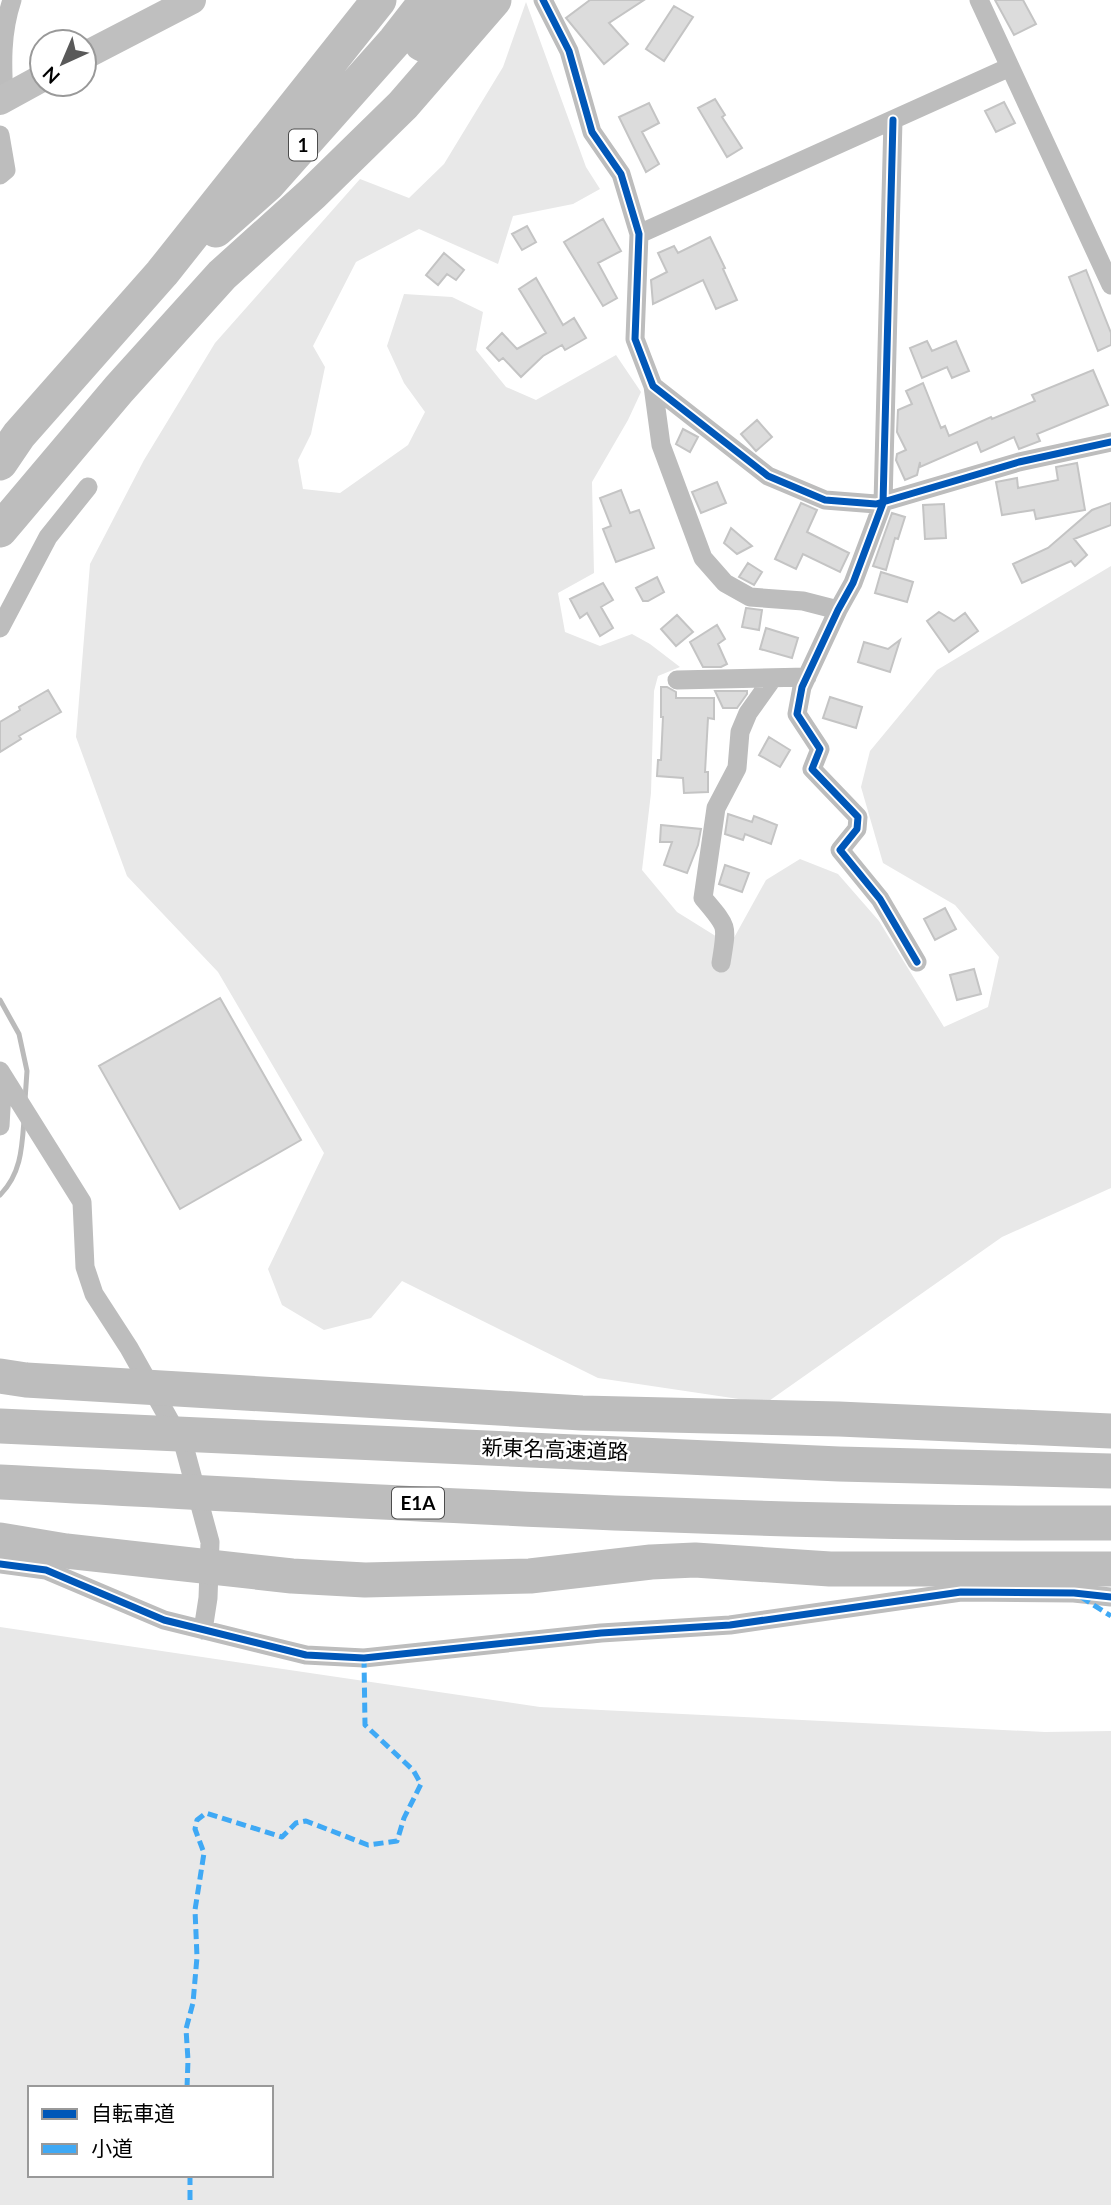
<svg xmlns="http://www.w3.org/2000/svg" width="1111" height="2205" font-family="Lato,'Noto Sans JP',sans-serif">
<style>
.green{fill:#e8e8e8;fill-rule:evenodd}
.lines{fill:none;stroke-linecap:round;stroke-linejoin:round}
.stream{stroke:#bababa;stroke-width:5}
.building{fill:#dcdcdc;stroke:#c4c4c4;stroke-width:2}
.street{stroke:#bdbdbd;stroke-width:19}
.secondary{stroke:#bfbfbf;stroke-width:28}
.highway{stroke:#bdbdbd;stroke-width:35}
.quiet{stroke:#3fa9f5;stroke-width:5;stroke-dasharray:10 5;stroke-linecap:butt}
.cycleway-casing{stroke:#fff;stroke-width:11}
.cycleway{stroke:#0057b8;stroke-width:7}
.labels{text-anchor:middle;stroke-width:5;stroke-linejoin:round;paint-order:stroke}
.shield{fill:#fff;stroke:#4c4c4c;stroke-width:2}
.shield-label{font-size:19px;font-weight:bold;fill:#000}
.street-label{font-size:21px;fill:#000;stroke:#fff}
</style>
<rect width="100%" height="100%" fill="#fff"/>
<path class="green" d="M526 2 586 167 600 189 573 204 513 216 498 264 419 229 356 262 313 346 325 367 311 434 298 460 303 489 340 493 408 445 425 412 404 383 387 346 404 294 452 297 483 312 476 350 506 387 536 400 616 355 641 392 628 420 592 482 594 573 558 593 565 632 600 646 632 634 650 644 680 667 658 676 654 691 651 793 642 870 677 912 730 945 766 880 800 859 838 874 879 921 944 1027 988 1007 999 957 955 905 883 863 861 787 870 751 937 670 1111 566V1188L1002 1237 766 1403 598 1378 402 1281 371 1318 324 1330 282 1305 268 1269 324 1153 218 972 127 876 76 737 90 564 144 460 215 343 360 179 409 198 444 164 503 67Z
M0 1627 540 1707 1045 1732 1111 1731V2205H0ZM30 2088H271V2175H30Z"/>
<g class="lines">
<path class="stream" d="M0 1000 19 1034 27 1071 25 1100
M0 1195C21 1174 22 1148 24 1120"/>
</g>
<path class="building" d="M590 0H644L609 23 628 44 604 64 566 18Z
M995 0H1023L1036 24 1014 35Z
M674 6 693 17 664 61 646 49Z
M715 99 725 115 722 117 742 148 727 157 698 108Z
M1004 102 1015 123 996 132 985 111Z
M649 103 659 123 642 132 659 164 646 172 619 117Z
M603 219 621 251 598 263 617 298 603 306 564 242Z
M527 226 536 242 522 250 512 234Z
M710 237 725 268 723 269 737 300 716 309 703 280 653 304 651 280 667 272 658 253 674 246 678 253Z
M444 253 464 270 456 280 447 274 438 285 426 275Z
M1086 270 1111 333V345L1098 351 1069 277Z
M536 278 563 325 574 318 586 338 565 350 562 345 543 356 521 377 503 358 499 361 487 348 502 333 517 349 546 333 519 289Z
M927 341 932 351 956 341 969 371 952 378 947 367 922 378 910 348Z
M1093 370 1108 405 1037 434 1040 441 1019 449 1014 437 981 452 977 442 920 467V462L917 475 905 480 896 460 897 454 906 450 897 432 898 410 912 404 906 391 923 383 941 428 945 426 949 436 991 417 992 419 1035 401 1032 395Z
M757 420 772 437 756 451 741 434Z
M683 429 698 437 690 452 676 444Z
M1077 463 1085 510 1036 519 1034 510 1002 515 996 482 1017 478 1018 488 1058 480 1056 467Z
M717 482 726 503 701 513 692 492Z
M621 490 630 513 639 510 654 548 616 562 603 529 611 526 600 498Z
M801 503 817 510 807 532 849 553 840 572 803 554 796 569 775 559Z
M1111 503V525L1074 539 1087 555 1075 566 1071 561 1022 583 1013 564 1048 548 1092 510Z
M944 504 946 538 925 539 923 505Z
M892 513 905 517 898 539 895 538 886 570 873 566Z
M731 528 752 546 737 554 724 543Z
M748 563 762 572 754 585 739 577Z
M881 572 913 582 907 602 875 593Z
M657 577 664 592 648 601H643L636 588Z
M603 583 613 600 601 607 613 628 600 636 587 613 580 618 570 599Z
M746 608 762 610 759 630 742 627Z
M939 612 954 621 965 613 978 631 949 652 927 621Z
M677 615 693 632 676 646 661 629Z
M717 625 725 639 718 644 727 664 721 667H703L690 642Z
M766 628 798 638 792 658 760 649Z
M900 640 890 672 858 662 864 642 888 649Z
M661 687H667L676 692V698H714V719L708 718 705 772H708V792L684 793 683 778 657 776 658 760H661L663 717H661Z
M48 690 61 712 19 736 21 739 0 752V722L20 710 19 707Z
M715 691H747V694L737 708H723Z
M830 697 862 707 856 728 823 718Z
M769 737 790 750 780 767 759 755Z
M728 814 752 822 754 816 777 825 771 844 745 834 743 840 725 834Z
M661 825 701 829 698 845 687 873 664 865 672 842H660Z
M725 865 749 873 742 892 719 884Z
M945 908 956 929 935 940 924 919Z
M974 969 981 994 957 1000 950 975Z
M220 998 301 1140 180 1209 99 1066Z"/>
<g class="lines">
<path class="street" d="M543 0 569 51 592 132 621 174 639 234 635 339 653 386 768 476 825 500 876 504 1019 462 1111 442
M979 0 1111 285
M4 98C2 64 1 33 12 0
M893 120 883 503 853 583 838 610 802 687 797 714 820 749 812 769 858 817 857 829 840 850 880 899 917 962
M0 135 6 170 0 175
M639 234 1010 67
M653 386 661 445 703 558 725 583 750 597 803 601 838 610
M0 628 48 537 88 487
M677 680 807 677
M721 963C727 924 729 929 703 898L716 808 737 768 740 732 748 713 773 678
M0 1071 82 1202 85 1267 94 1294 129 1348 184 1446 210 1542 208 1598 203 1630
M0 1082 2 1091 0 1126
M0 1564 46 1570 164 1620 306 1655 364 1658 601 1633 730 1625 961 1592 1074 1593 1111 1597"/>
<path class="secondary" d="M84 56 192 0
M0 101 42 78"/>
<path class="highway" d="M422 44 456 0
M216 230 268 184 395 41 427 0
M0 463 19 435 162 273 379 0
M0 530 119 389 222 275 312 194 403 105 494 0
M0 1376 26 1380 582 1413 839 1419 1111 1431
M0 1426 839 1464 1111 1471
M0 1482C370 1501 740 1525 1111 1523
M0 1540 66 1551 292 1576 365 1580 530 1576 651 1562 695 1560 830 1569H1111"/>
<path class="quiet" d="M1081 1597 1111 1616
M187 2088 188 2060 186 2029 193 2003 197 1957 195 1910 204 1853 195 1829 197 1820 206 1813 282 1837 296 1823 306 1821 368 1845 397 1841 404 1818 421 1784 413 1770 365 1725 364 1658
M190 2175V2205"/>
<defs>
<path id="cycleway" d="M543 0 569 51 592 132 621 174 639 234 635 339 653 386 768 476 825 500 876 504 1019 462 1111 442
M893 120 883 503 853 583 838 610 802 687 797 714 820 749 812 769 858 817 857 829 840 850 880 899 917 962
M0 1564 46 1570 164 1620 306 1655 364 1658 601 1633 730 1625 961 1592 1074 1593 1111 1597"/>
</defs>
<use href="#cycleway" class="cycleway-casing"/>
<use href="#cycleway" class="cycleway"/>
</g>
<g class="labels">
<g class="shield">
<rect x="289" y="129.5" width="28" height="31" rx="5"/>
<rect x="392" y="1487.5" width="52" height="31" rx="5"/>
</g>
<g class="shield-label">
<text x="303" y="152">1</text>
<text x="418" y="1510">E1A</text>
</g>
<g class="street-label">
<text transform="translate(555 1450) rotate(2)" y="7">新東名高速道路</text>
</g>
</g>
<rect x="28" y="2086" width="245" height="91" fill="#ffffff" stroke="#999999" stroke-width="2"/>
<rect x="42" y="2109" width="35" height="10" fill="#0057b8" stroke="#999999" stroke-width="2"/>
<text x="91" y="2121" font-size="21" fill="#000000">自転車道</text>
<rect x="42" y="2144" width="35" height="10" fill="#3fa9f5" stroke="#999999" stroke-width="2"/>
<text x="91" y="2156" font-size="21" fill="#000000">小道</text>
<g transform="translate(63 63) rotate(224)"><circle r="33" fill="#ffffff" stroke="#999999" stroke-width="2"/>
<path d="M0-5L12 26L0 18L-12 26Z" fill="#595959"/>
<text y="-10" font-size="19" font-weight="bold" text-anchor="middle" fill="#000000">N</text>
</g>
</svg>
